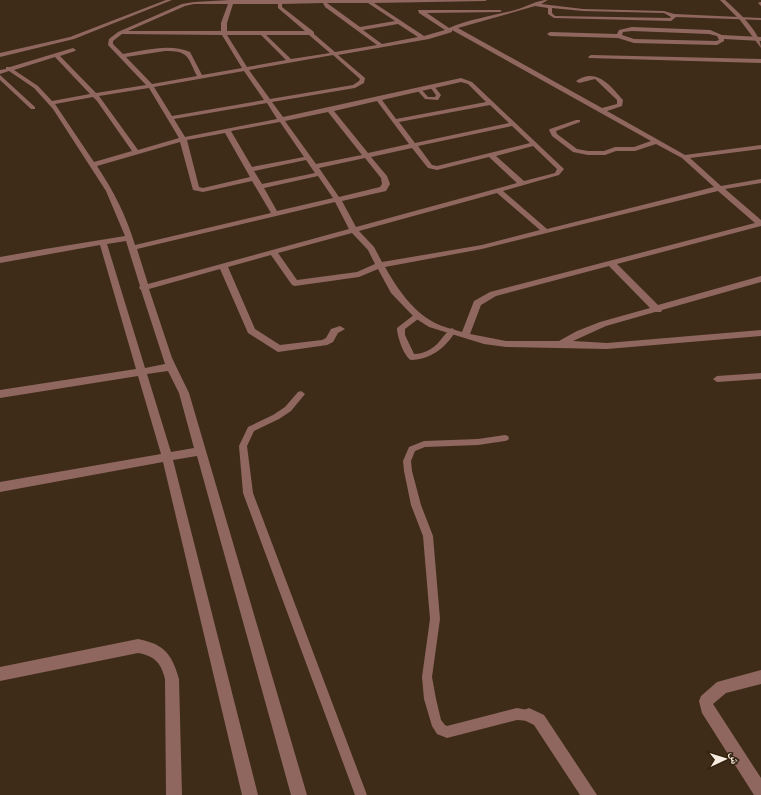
<svg xmlns="http://www.w3.org/2000/svg" width="761" height="795" font-family="Lato,'Noto Naskh Arabic',sans-serif">
<style>
.lines{fill:none;stroke-linecap:round;stroke-linejoin:round}
.service{fill:#90675f;fill-rule:evenodd}
.minor{fill:#90675f;fill-rule:evenodd}
.tertiary{fill:#90675f;fill-rule:evenodd}
</style>
<rect width="100%" height="100%" fill="#3e2c18"/>
<g class="lines">
<path class="service" d="M430 86H434L441 95 438 100 425 99 417 90 421 89 428 97H435L436 95 430 87Z
M415 314H418L422 316 405 329V335L414 354C426 354 436 347 443 337 446 334 448 330 452 328L456 331C445 348 432 359 411 360 404 357 397 336 397 328Z
M761 373V379L717 382 713 379 717 376Z
M301 391 305 394 291 411 279 419 254 431 247 446 253 493 367 795H355L243 493 239 446 248 427 273 415 285 407 298 392Z
M505 435 508 436 509 438 508 440 505 441 478 445 425 447 415 451 411 461 412 471 421 505 433 536 440 619 432 677 436 699 441 720 445 725 447 726 517 708 533 711 535 715 533 719 529 721 517 720 447 738 437 734 432 726 424 699 422 677 430 619 423 536 411 505 404 471 403 461 409 447 424 441 478 439Z"/>
<path class="minor" d="M166 0H172L74 39 0 57V53L70 37Z
M230 0H487L485 1 374 3 424 36 445 30 419 13 418 10H500L502 11 500 12 427 13 449 28C470 19 493 16 515 10 526 7 537 0 548 0L541 4 583 9 664 11 674 14 761 18V20L676 17 671 21 554 18 548 14V8L535 6 458 28 602 108 617 104V100L595 79 579 83 576 81C596 67 610 85 623 100L622 106 607 111 685 155 761 145V149L690 158 721 186 761 179V183L725 189 761 220V226L617 264 658 305 761 276V282L662 310 661 312H655L606 326 573 341 607 343 761 330V336L607 349 506 347 484 344 429 327 415 318 391 293 378 269 359 277 295 286 292 285 271 255 228 267 255 329 280 345 322 340 326 338 331 329 340 326 345 329 338 333 333 342 327 345 278 352 248 333 220 269 149 289 172 358 189 393 307 795H291L197 456 173 460 258 795H242L163 462 0 492V482L161 454 138 376 0 398V390L136 369 100 245 0 263V257L45 249 125 236 106 191 53 109 34 88 9 71 0 74V70L6 69V67H10L73 48 76 50 75 51 60 56 96 93 146 85 108 45 109 39 118 32 182 4 194 2ZM323 3 325 7 377 45 335 52 314 34V32L282 7V4ZM327 3H368L395 21 360 27ZM194 4H228L221 23V31H128L185 6ZM233 4H278V8L305 31H227V23ZM552 8 583 11 664 13 671 17 670 18 555 16 552 13ZM398 24 418 37 382 44 363 30ZM452 30 651 141 634 147H615L604 151H588L577 149 557 134 556 131 580 122V120H576L550 129 549 130 552 136 573 152 588 155H605L616 151H635L656 144 682 158 714 187 547 229 503 191 559 175 564 169 472 82 461 78 283 117 272 102 355 88 364 83 365 78 338 55 429 39 452 32ZM122 34 222 35 242 68 202 75 190 52C169 43 144 51 123 54L113 44V41ZM227 35H261L286 60 247 67ZM266 35H309L330 53 291 59ZM165 51C189 51 187 56 197 76L152 84 126 57ZM333 55 360 79 359 81 353 85 270 99 249 70ZM55 57 90 94 52 101 38 86 14 70ZM244 71 264 100 172 116 154 87ZM461 82 468 84 486 102 396 119 382 100ZM149 88 179 138 138 150 99 96ZM93 97 97 101 132 151 94 162 55 104ZM377 101 409 144 368 153 334 111ZM267 103 277 119 185 137 174 119ZM490 105 509 123 415 143 399 122ZM328 112 362 155 316 164 285 121ZM280 122 304 157 252 167 231 131ZM512 126 530 143 437 166 432 165 418 146ZM225 133 250 177 203 188 199 187 187 140ZM180 142 193 190 203 192 252 181 271 213 135 245C126 215 114 192 97 166ZM533 146 557 169 555 173 524 181 496 156ZM412 148 428 168 437 170 489 157 517 183 356 227 342 201 386 191 390 184 387 176 371 157ZM365 158 381 178 382 184 380 187 339 197 319 168ZM306 160 315 173 262 184 254 171ZM318 176 333 198 277 211 264 188ZM718 191 755 223 490 292 474 301 462 332C453 329 443 327 435 323 412 311 397 288 385 267L482 249ZM497 193 540 230 482 245 382 262 374 247 359 231ZM335 202 349 229 148 284 137 249ZM352 233 368 250 375 264 357 272 297 280 278 253ZM126 241 140 286 139 288 141 290 165 364 145 368 107 244ZM609 266 650 308 600 322 577 331 559 341H506L470 334 481 305 496 296ZM168 371 179 393 194 448 171 452 147 374Z
M760 2H761V6L758 3Z
M632 27 710 30 722 35 761 37V41L724 39V41L717 45 634 43 618 38 550 36 547 34 550 32 617 34 619 30ZM632 31 709 34 717 36 719 40 716 41 634 39 622 35 623 32Z
M591 55 761 59V63L589 58 588 57Z
M0 75 35 107V109H31L0 80Z
M138 639C164 644 172 654 179 679L182 795H166L165 679C161 663 155 656 138 653L0 681V667Z
M761 670V684L726 693 713 704 761 778V795H754L702 713 699 701 701 696 717 682Z
M529 708 544 715 597 795H580L534 725 524 720 522 715 524 710Z"/>
<path class="tertiary" d="M720 0H725C736 10 761 32 761 48L740 20Z"/>
</g>
<g transform="translate(725 759) rotate(86)" stroke="#33220e" stroke-width="3" paint-order="stroke">
<path d="M0-3L7 15L0 10L-7 15Z" fill="#f7ecdf"/>
<text y="-6" font-size="11" font-weight="bold" text-anchor="middle" fill="#f7ecdf">ش</text>
</g>
</svg>
